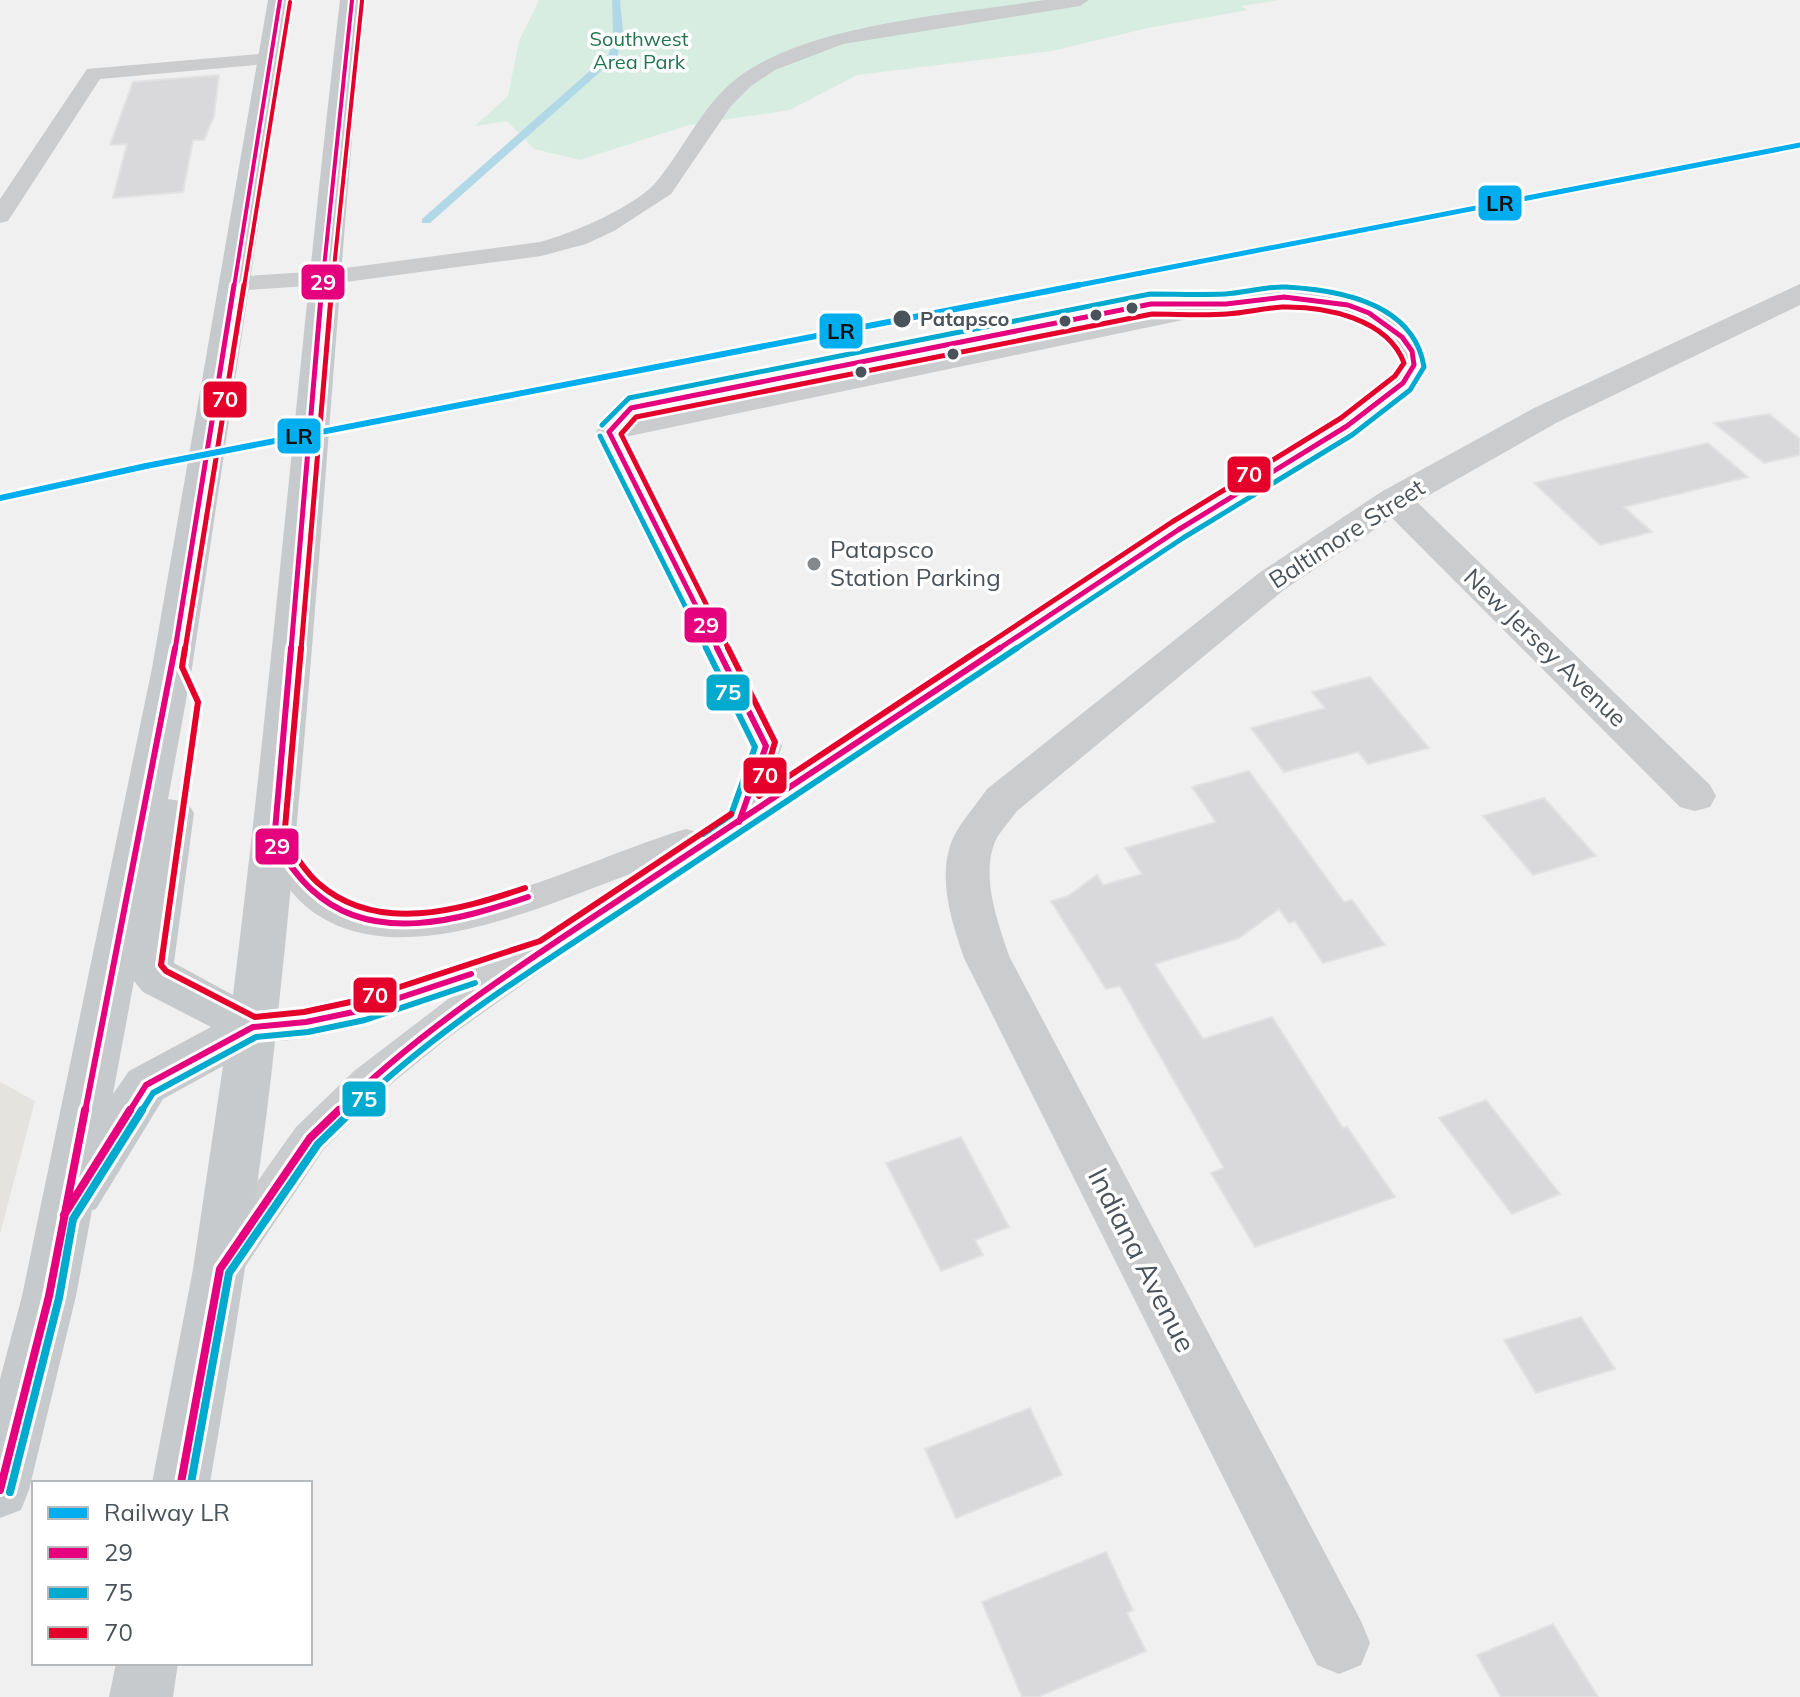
<svg xmlns="http://www.w3.org/2000/svg" width="1800" height="1697" font-family="Mulish,sans-serif">
<style>
.commercial{fill:#e5e3de}
.green{fill:#d8ede1}
.lines{fill:none;stroke-linecap:round;stroke-linejoin:round}
.stream{fill:#b1d8e6;fill-rule:evenodd}
.building{fill:#d9d8da;stroke:#e2e2e3;stroke-width:2}
.service{fill:#cbccce;fill-rule:evenodd}
.minor{fill:#cbccce;fill-rule:evenodd}
.primary{fill:#c7cacc;fill-rule:evenodd}
.bus-1-far3-casing{stroke:#fff;stroke-width:8}
.bus-1-far2-casing{stroke:#fff;stroke-width:10}
.bus-1-far1-casing{stroke:#fff;stroke-width:12}
.bus-1-casing{stroke:#fff;stroke-width:14}
.bus-2-far2-casing{stroke:#fff;stroke-width:10}
.bus-2-far1-casing{stroke:#fff;stroke-width:12}
.bus-2-casing{stroke:#fff;stroke-width:14}
.bus-3-far2-casing{stroke:#fff;stroke-width:8}
.bus-3-far1-casing{stroke:#fff;stroke-width:10}
.bus-3-casing{stroke:#fff;stroke-width:12}
.bus-1-far3{stroke:#e5007d;stroke-width:4}
.bus-1-far2{stroke:#e5007d;stroke-width:5}
.bus-1-far1{stroke:#e5007d;stroke-width:6}
.bus-1{stroke:#e5007d;stroke-width:8}
.bus-2-far2{stroke:#00a9ce;stroke-width:5}
.bus-2-far1{stroke:#00a9ce;stroke-width:6}
.bus-2{stroke:#00a9ce;stroke-width:8}
.bus-3-far2{stroke:#e4002b;stroke-width:4}
.bus-3-far1{stroke:#e4002b;stroke-width:5}
.bus-3{stroke:#e4002b;stroke-width:6}
.rail-1-far1-casing{stroke:#fff;stroke-width:9}
.rail-1-casing{stroke:#fff;stroke-width:11}
.rail-1-far1{stroke:#00aeef;stroke-width:5}
.rail-1{stroke:#00aeef;stroke-width:6}
.bus-dot{fill:#4a525a;stroke:#fff;stroke-width:3}
.poi-dot{fill:#84898e;stroke:#fff;stroke-width:3}
.labels{text-anchor:middle;stroke-width:7;stroke-linejoin:round;paint-order:stroke}
.far-park-label{font-size:20px;fill:#22744f;stroke:#fff}
.far-stop-label{font-size:20px;font-weight:bold;fill:#4a525a;stroke:#fff;text-anchor:start}
.street-label{font-size:24px;fill:#4a525a;stroke:#fff}
.poi-label{font-size:24px;fill:#4a525a;stroke:#fff;text-anchor:start}
.near-street-label{font-size:28px;fill:#4a525a;stroke:#fff}
.line-badge{stroke:#fff;stroke-width:3}
.badge-label{font-size:22px;text-anchor:middle;font-weight:bold;fill:#fff}
.pale-badge-label{font-size:22px;text-anchor:middle;font-weight:bold;fill:#111}
</style>
<rect width="100%" height="100%" fill="#f1f0f0"/>
<path class="commercial" d="M0 1082 35 1101 0 1234Z"/>
<path class="green" d="M539 0H1280L1241 6 1248 10 1148 28 1052 51 857 75 790 110 689 125 580 160 534 149 507 121 475 126 508 96 519 41Z"/>
<g class="lines">
<path class="stream" d="M612 0H620L623 31 617 57 430 223H422V219L609 54 613 31Z"/>
</g>
<path class="building" d="M219 75 214 116 204 140H193L183 192 113 198 127 144 110 145 133 82Z
M1769 414 1800 439V455L1764 463 1714 423Z
M1708 443 1748 477 1624 507 1652 532 1600 545 1534 483Z
M1370 677 1429 748 1368 764 1358 752 1284 772 1251 728 1325 708 1312 692Z
M1249 771 1344 902 1352 900 1385 945 1323 963 1295 921 1289 923 1279 909 1239 938 1155 964 1203 1039 1272 1017 1343 1128 1347 1127 1395 1197 1255 1247 1211 1173 1224 1168 1120 986 1106 989 1051 901 1068 896 1097 875 1103 885 1142 874 1125 848 1216 822 1192 787Z
M1544 798 1596 856 1533 875 1483 816Z
M1486 1100 1560 1194 1512 1214 1439 1118Z
M961 1137 1009 1227 975 1240 983 1255 941 1271 886 1163Z
M1581 1317 1615 1369 1536 1393 1504 1340Z
M1030 1408 1062 1475 956 1518 925 1449Z
M1106 1552 1133 1610 1127 1613 1146 1651 1038 1697H1022L982 1602Z
M1553 1624 1598 1697H1501L1477 1655Z"/>
<g class="lines">
<path class="service" d="M1045 0H1089L1080 6 843 44 775 70 751 86 731 106 671 194 614 231 586 244 541 256 323 285 232 291 224 289 220 284 224 279 232 277 323 271 540 242C571 234 637 206 657 181 685 147 704 102 740 76 812 23 956 14 1045 0Z
M270 53 280 59 277 63 100 79 8 221 0 223V199L87 69Z
M1298 290C1320 294 1347 294 1367 303 1393 314 1422 337 1427 365L1412 388 1356 432 1188 536 557 960 449 1037 380 1093 324 1149 241 1273 226 1278 211 1273 205 1260 211 1247 296 1127 354 1071 456 993C403 1011 293 1055 240 1037L234 1027 240 1017 363 996 511 947 518 950 636 872C546 904 402 975 313 912 291 896 277 872 262 851L257 842 262 833C270 831 278 828 285 833 292 838 298 851 303 858 327 889 354 908 394 911 485 916 598 855 686 829L697 832 725 814 750 746 596 432 600 426 1226 297ZM1298 304C1315 307 1336 308 1352 314 1367 320 1402 345 1401 363 1399 387 1287 452 1262 466 1095 568 932 678 768 785L782 746 625 437 1226 311Z"/>
<path class="minor" d="M1800 284V305L1558 422 1417 502 1710 785 1716 796 1710 807 1695 811 1680 807 1392 518 1285 589 1017 811C1011 819 1004 827 998 836 978 871 998 923 1010 958L1361 1621 1370 1643 1361 1665 1339 1674 1317 1665 964 958C951 920 936 874 954 836 963 819 976 805 987 789L1259 573 1381 492 1534 408Z"/>
<path class="primary" d="M268 0H292L192 668 168 799 187 802 194 813 174 963 233 995C274 664 301 331 340 0H364C333 341 314 683 277 1023 261 1177 236 1330 210 1483H152L193 1269 223 1066 163 1099 96 1209 92 1210 76 1296 29 1490 21 1510 0 1518V1379L22 1296 152 668ZM134 981 143 992 211 1027 129 1071 113 1094Z
M116 1663H178L173 1697H109Z"/>
<defs>
<path id="bus-1-far3" d="M234 287 280 0
M322 287 352 0"/>
<path id="bus-1-far2" d="M609 432 718 650
M609 432 631 408 1151 304H1226L1284 297 1348 305 1369 313 1402 337 1412 351 1414 365 1403 383 1347 426 1178 530 997 650
M175 650 234 285
M291 650 322 285"/>
<path id="bus-1-far1" d="M291 648 274 842C286 859 297 877 312 890 372 946 460 920 528 897
M717 648 766 746 739 822
M85 1112 175 648
M129 1112 146 1085 253 1027 306 1022 363 1010 471 974
M337 1112C425 1025 532 958 634 890 756 810 878 729 1000 648"/>
<path id="bus-1" d="M64 1215 130 1110
M181 1483 220 1269 310 1138 339 1110
M0 1490 49 1296 85 1110"/>
<path id="bus-2-far2" d="M602 425 629 398 1150 294C1175 294 1200 295 1225 294 1245 293 1266 286 1286 287 1341 290 1414 304 1424 367L1410 390 1352 435 1183 538 1014 650
M600 436 707 650"/>
<path id="bus-2-far1" d="M703 834 731 815 755 747 706 648
M141 1112 153 1093 256 1037 308 1032 365 1020 475 983
M351 1112C435 1029 540 965 638 900 764 816 891 732 1017 648"/>
<path id="bus-2" d="M191 1483 229 1273 318 1144 353 1110
M10 1492 59 1298 73 1219 142 1110"/>
<path id="bus-3-far2" d="M244 287 290 2
M332 287 362 1"/>
<path id="bus-3-far1" d="M185 650 244 285
M301 650 332 285
M729 650 621 434 636 417 1152 314C1177 314 1202 316 1227 314 1245 313 1264 308 1282 307 1326 306 1388 319 1404 363L1395 376 1341 418 1172 522 979 650"/>
<path id="bus-3" d="M185 648 182 667 198 702 161 965 166 971 255 1017 304 1012 360 1000 540 941 731 814
M301 648 284 839C295 854 304 871 318 883 377 935 460 910 525 888
M728 648 775 742 759 796 982 648"/>
</defs>
<use href="#bus-1-far3" class="bus-1-far3-casing"/>
<use href="#bus-1-far2" class="bus-1-far2-casing"/>
<use href="#bus-1-far1" class="bus-1-far1-casing"/>
<use href="#bus-1" class="bus-1-casing"/>
<use href="#bus-2-far2" class="bus-2-far2-casing"/>
<use href="#bus-2-far1" class="bus-2-far1-casing"/>
<use href="#bus-2" class="bus-2-casing"/>
<use href="#bus-3-far2" class="bus-3-far2-casing"/>
<use href="#bus-3-far1" class="bus-3-far1-casing"/>
<use href="#bus-3" class="bus-3-casing"/>
<use href="#bus-1-far3" class="bus-1-far3"/>
<use href="#bus-1-far2" class="bus-1-far2"/>
<use href="#bus-1-far1" class="bus-1-far1"/>
<use href="#bus-1" class="bus-1"/>
<use href="#bus-2-far2" class="bus-2-far2"/>
<use href="#bus-2-far1" class="bus-2-far1"/>
<use href="#bus-2" class="bus-2"/>
<use href="#bus-3-far2" class="bus-3-far2"/>
<use href="#bus-3-far1" class="bus-3-far1"/>
<use href="#bus-3" class="bus-3"/>
<defs>
<path id="rail-1-far1" d="M1069 287 1800 145"/>
<path id="rail-1" d="M0 498 146 466 1079 285"/>
</defs>
<use href="#rail-1-far1" class="rail-1-far1-casing"/>
<use href="#rail-1" class="rail-1-casing"/>
<use href="#rail-1-far1" class="rail-1-far1"/>
<use href="#rail-1" class="rail-1"/>
</g>
<g class="bus-dot">
<circle cx="1132" cy="308" r="7"/>
<circle cx="1096" cy="315" r="7"/>
<circle cx="902" cy="319" r="10"/>
<circle cx="1065" cy="321" r="7"/>
<circle cx="953" cy="354" r="7"/>
<circle cx="861" cy="372" r="7"/>
</g>
<circle class="poi-dot" cx="814" cy="564" r="8"/>
<g class="labels">
<g class="far-park-label">
<text x="639" y="46">Southwest<tspan x="639" dy="23">Area Park</tspan></text>
</g>
<g class="far-stop-label">
<text x="920" y="326">Patapsco</text>
</g>
<g class="street-label">
<text transform="translate(1347 534) rotate(-33)" y="8">Baltimore Street</text>
<text transform="translate(1545 648) rotate(44)" y="8">New Jersey Avenue</text>
</g>
<g class="poi-label">
<text x="830" y="558">Patapsco<tspan x="830" dy="28">Station Parking</tspan></text>
</g>
<g class="near-street-label">
<text transform="translate(1142 1260) rotate(63)" y="10">Indiana Avenue</text>
</g>
</g>
<g class="line-badge">
<rect x="1477" y="184" width="46" height="38" rx="8" fill="#00aeef"/>
<rect x="300" y="263" width="46" height="38" rx="8" fill="#e5007d"/>
<rect x="818" y="312" width="46" height="38" rx="8" fill="#00aeef"/>
<rect x="202" y="380" width="46" height="39" rx="8" fill="#e4002b"/>
<rect x="276" y="417" width="46" height="38" rx="8" fill="#00aeef"/>
<rect x="1226" y="455" width="46" height="39" rx="8" fill="#e4002b"/>
<rect x="683" y="606" width="45" height="38" rx="8" fill="#e5007d"/>
<rect x="705" y="673" width="46" height="39" rx="8" fill="#00a9ce"/>
<rect x="742" y="756" width="46" height="39" rx="8" fill="#e4002b"/>
<rect x="254" y="827" width="46" height="39" rx="8" fill="#e5007d"/>
<rect x="352" y="976" width="46" height="38" rx="8" fill="#e4002b"/>
<rect x="341" y="1080" width="46" height="38" rx="8" fill="#00a9ce"/>
</g>
<g class="badge-label">
<text x="323" y="290">29</text>
<text x="225" y="407">70</text>
<text x="1249" y="482">70</text>
<text x="706" y="633">29</text>
<text x="728" y="700">75</text>
<text x="765" y="783">70</text>
<text x="277" y="854">29</text>
<text x="375" y="1003">70</text>
<text x="364" y="1107">75</text>
</g>
<g class="pale-badge-label">
<text x="1500" y="211">LR</text>
<text x="841" y="339">LR</text>
<text x="299" y="444">LR</text>
</g>
<rect x="32" y="1481" width="280" height="184" fill="#ffffff" stroke="#b7babd" stroke-width="2"/>
<rect x="48" y="1507" width="40" height="12" fill="#00aeef" stroke="#b7babd" stroke-width="2"/>
<text x="104" y="1521" font-size="24" fill="#4a525a">Railway LR</text>
<rect x="48" y="1547" width="40" height="12" fill="#e5007d" stroke="#b7babd" stroke-width="2"/>
<text x="104" y="1561" font-size="24" fill="#4a525a">29</text>
<rect x="48" y="1587" width="40" height="12" fill="#00a9ce" stroke="#b7babd" stroke-width="2"/>
<text x="104" y="1601" font-size="24" fill="#4a525a">75</text>
<rect x="48" y="1627" width="40" height="12" fill="#e4002b" stroke="#b7babd" stroke-width="2"/>
<text x="104" y="1641" font-size="24" fill="#4a525a">70</text>
</svg>
